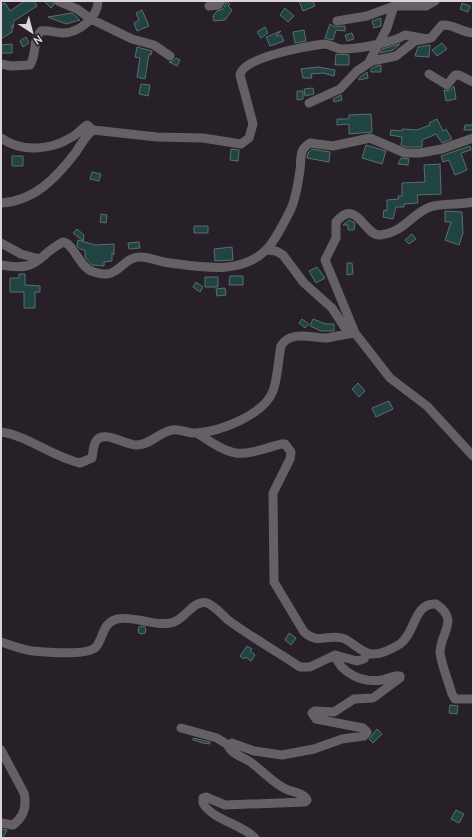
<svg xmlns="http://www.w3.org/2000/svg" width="474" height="839" font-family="Cabin,sans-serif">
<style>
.building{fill:#1f4442;stroke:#5d6d6c}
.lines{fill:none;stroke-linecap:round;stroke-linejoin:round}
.minor{stroke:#646064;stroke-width:9}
</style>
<rect width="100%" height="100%" fill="#282029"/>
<path class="building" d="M25 1H34L37 6 14 21 13 28 12 25V32L1 39V5L5 3 10 11Z
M44 1H52L54 5 51 8Z
M299 1H313L315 6 303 11Z
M227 2 230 4 228 6 232 10 225 20 214 21 213 16 217 11 223 9Z
M462 3 470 6 468 12 460 9Z
M285 8 294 16 288 22 280 15Z
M142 10 149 26 137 31 134 23 139 20 136 13Z
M72 13 80 20 66 24 48 17Z
M381 18V26L374 28 372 21Z
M330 24 335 27 345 26V31L336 30 333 40 325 38Z
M265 27 268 33 261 38 257 32Z
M304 30 306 41 295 43 293 32Z
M281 31 276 36 281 35 284 41 270 46 266 37Z
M352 33 354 39 347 41 345 35Z
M26 37 29 43 23 47 20 41Z
M442 43 447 49 437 56 432 50Z
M12 44V53H1V45Z
M400 44 393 50 380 53 382 49Z
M430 45 429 57 415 56 418 47Z
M137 47 152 51 151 55 149 54 145 79 137 77 140 58 135 57Z
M336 54 349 55V65H335Z
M176 58 180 60 177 66 169 62 173 61Z
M381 65V72H371V69L374 67Z
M318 67 335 70 334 76 323 73 311 74 312 78H303L301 69Z
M367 72 368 78 359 80V78Z
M141 84 150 85 148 96 139 94Z
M454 86 456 99 446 101 444 90 449 91Z
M313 88 314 94 305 96 304 89Z
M297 91H303V99L297 100Z
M341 95 342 100 334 102 333 99Z
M371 114 372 132 349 134V124L337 125V119H349V115Z
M437 119 443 131 446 129 452 139 442 143 436 134 422 140V147H406L401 145 402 137 390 135 391 130 402 131V129L417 130 430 125 429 123Z
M465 125H473V130H464Z
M366 145 386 151 382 164 362 158Z
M470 146 471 150 461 153 467 170 455 175 449 160 443 162 441 156Z
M231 149 239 150 238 161 230 160Z
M312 149 330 152 329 162 307 158 308 153Z
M12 156H23V166H12Z
M401 158 409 159 408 165 398 164Z
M440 164 441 194 417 195 418 203 404 204V207H396L393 219 383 217 384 210 387 211V200L399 199 398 196H402V183L425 182 424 165Z
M92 172 101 174 99 181 90 179Z
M445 211 462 212 463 233 459 245 445 240 451 222H445Z
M101 214 107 215 106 223 100 222Z
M349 220 355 223 354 230H348V225H343Z
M194 226H208V233H194Z
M77 229 84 235 83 241 73 233Z
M412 234 416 239 409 244 405 240Z
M78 240 95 245 114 244V255L112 253V261L104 262V266L92 265 85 257V250L80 249 77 246Z
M139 242 140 248 129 249 128 243Z
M232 247 233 260 215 261 214 249Z
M347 263H352L353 274 347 275Z
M317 267 325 278 316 283 309 271Z
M19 274H25V285L40 286V292H35V308H24V292H10V278H19Z
M230 276H243V285H229Z
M205 277H218V287H205Z
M196 282 203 287 200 292 193 287Z
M225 288 226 295 217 296 216 289Z
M302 319 309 324 305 328 299 323Z
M313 319 326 324H334V331H321L310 326Z
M358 383 365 391 359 397 352 389Z
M389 401 393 409 376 417 372 408Z
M138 630a4 4 0 1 1 8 0a4 4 0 1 1-8 0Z
M289 633 296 638 291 645 285 640Z
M247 646 252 649 250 651 255 655 251 661 246 657 244 659 240 656Z
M450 705 458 706 457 714 449 713Z
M377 729 382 734 373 743 369 739Z
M193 738 210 742V744L203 743 193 740Z
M456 810 464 814 459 823 451 819Z
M1 829 7 830 3 838H1Z"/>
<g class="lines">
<path class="minor" d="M58 1 77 9 91 19 132 39 154 45 170 56
M209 6 218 5 221 1
M337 21 367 16 394 6H426L435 1
M369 62 387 28 394 6
M1 64 11 66 30 65C37 55 32 40 41 31 49 30 56 33 63 33 79 33 98 17 98 1
M429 74 447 85 455 75H459L473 82
M309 103 340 89 357 71 372 61 396 56 415 41 431 38 442 25C453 24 461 32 473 33
M1 138C22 153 51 150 72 137 78 134 82 128 87 125L93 130
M473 202C460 205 442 203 430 207 411 214 405 232 380 235 364 236 357 197 336 222V238L325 260 355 333 390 378 427 406 473 456
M1 203C35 201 57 177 76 152 81 144 86 135 93 130L157 137 203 138 241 144 249 138 253 124 240 75C243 57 308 46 324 44 331 44 336 49 342 49 358 49 392 43 405 35L427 39
M1 243 21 254 40 259
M266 250 276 251 283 255 304 283 332 308 349 334 353 333
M1 265C40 272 35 257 63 242 74 243 79 268 94 272 120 281 121 257 140 257 150 257 160 262 170 263 201 267 241 275 266 250 276 240 283 224 290 211 296 199 298 183 300 170 301 164 300 157 302 152 303 148 307 145 310 143L333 146 370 138 405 153H420L442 149 473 138
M1 432C29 436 52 457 80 463L92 458C93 453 93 447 95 443 101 428 125 445 136 445 151 445 159 432 172 430 180 428 188 434 196 433 219 432 264 415 273 391 278 377 278 360 281 346 290 330 311 338 327 338 334 337 341 335 349 334
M197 433C236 459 237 457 281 444H285L291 452 290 459 273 493 274 582 304 632C318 645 326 634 342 638 352 641 360 652 371 654 381 655 392 649 400 644 415 634 414 602 436 604 459 620 442 630 440 651 440 661 449 683 452 694L455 699H473
M1 642C11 645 23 650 33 651 46 652 88 656 96 647 104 637 102 623 117 619 135 615 156 628 174 622 185 618 195 599 207 603 215 606 222 615 228 620 251 637 276 651 300 667H310L335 655 357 661 364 659 367 653
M181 728 217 738 228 745
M1 750 24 793C27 806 24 817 13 825L1 823
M255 838C242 824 212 820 203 803V798L206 797 225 805 305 802 307 800C305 794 294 792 288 790 274 784 265 773 253 764 246 758 230 754 228 745L232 743 254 751 282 755 314 749 342 739 364 736 367 732 363 728 316 719 312 713 315 711 334 712 354 699 373 698 400 678V676C394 674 388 679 382 680 363 683 341 674 335 655"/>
</g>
<rect width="474" height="839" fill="none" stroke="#dbd5db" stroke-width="4"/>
<g transform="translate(32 32) rotate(144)" stroke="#282029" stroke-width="3" paint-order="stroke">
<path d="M0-3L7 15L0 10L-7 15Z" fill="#dbd5db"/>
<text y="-6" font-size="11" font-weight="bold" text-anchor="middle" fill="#dbd5db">N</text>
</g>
</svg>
